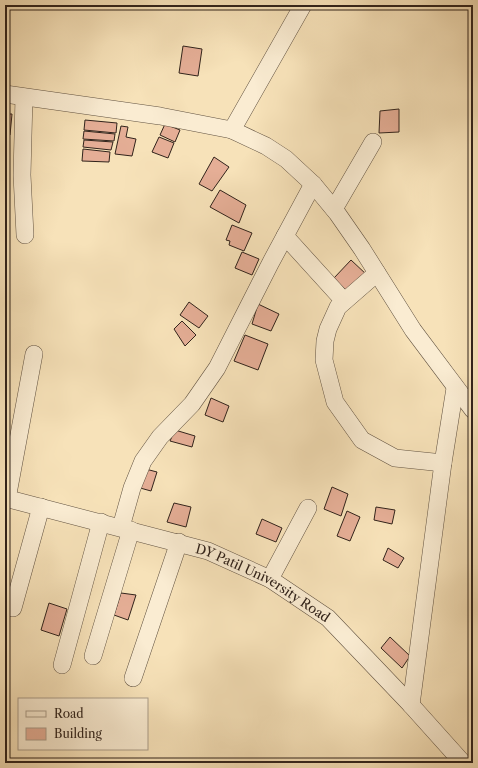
<svg xmlns="http://www.w3.org/2000/svg" width="478" height="768" font-family="'Libre Caslon Text',serif">
<style>
.building{fill:#e5ae96;stroke:#31231b}
.lines{fill:none;stroke-linecap:round;stroke-linejoin:round}
.minor-casing{stroke:#625342;stroke-width:18}
.minor{stroke:#faecd2;stroke-width:17}
.labels{text-anchor:middle;stroke-width:3;stroke-linejoin:round;paint-order:stroke}
.street-label{font-size:13px;fill:#31231b;stroke:#faecd2}
</style>
<rect width="100%" height="100%" fill="#f7e2b9"/>
<filter id="stains"><feTurbulence type="fractalNoise" baseFrequency=".005" numOctaves="4"/><feColorMatrix values="0 0 0 0 .2 0 0 0 0 .09 0 0 0 0 .02 0 0 0 .5 -.17"/></filter>
<radialGradient id="worn" r=".72"><stop offset=".6" stop-color="#630" stop-opacity="0"/><stop offset="1" stop-color="#630" stop-opacity=".3"/></radialGradient>
<path class="building" d="M183 46 202 49 198 76 179 73Z
M399 109V132L379 133 380 111Z
M5 114H12L10 135 5 134Z
M85 120 117 123 116 133 84 130Z
M165 124 180 130 175 142 160 135Z
M121 126 128 127 126 137 136 139 132 156 115 154Z
M84 131 115 134 114 141 83 139Z
M159 137 174 143 168 158 152 152Z
M84 140 113 142 111 150 83 147Z
M83 149 110 152 109 162 82 161Z
M214 157 229 167 212 191 199 184Z
M220 190 246 205 239 223 210 207Z
M232 225 252 233 244 251 229 245 230 241 226 240Z
M242 252 259 259 252 275 235 268Z
M351 260 367 275 349 293 334 278Z
M189 302 208 316 199 328 180 315Z
M258 304 279 314 271 331 252 324Z
M182 321 196 335 185 346 174 329Z
M245 335 268 344 258 370 234 361Z
M211 398 229 406 223 422 205 415Z
M175 430 195 436 192 447 170 441Z
M138 467 157 472 151 491 133 486Z
M332 487 348 494 341 516 324 509Z
M174 503 191 507 186 527 167 522Z
M376 507 395 510 392 524 374 520Z
M347 511 360 517 350 541 337 536Z
M262 519 282 528 276 542 256 534Z
M388 548 404 558 398 568 383 560Z
M121 593 136 595 128 620 114 615Z
M49 603 67 609 59 636 41 630Z
M390 637 410 656 402 668 381 648Z"/>
<g class="lines">
<defs>
<g id="minor">
<path d="M5 94 160 116 232 130 266 146 286 159 313 184 337 213 362 249 413 330 473 410"/>
<path d="M24 97 22 175 25 235"/>
<path d="M232 130 303 5"/>
<path d="M334 209 373 142"/>
<path d="M285 236 344 301"/>
<path d="M377 273 338 307 328 329 325 341 324 360 335 402 362 440 395 458 443 463"/>
<path id="s1" d="M5 498 208 551 270 579 328 618 411 705 463 763"/>
<path d="M7 499 34 354"/>
<path d="M121 527 132 488 143 461 160 437 192 404 217 368 271 262 313 184"/>
<path d="M270 579 308 508"/>
<path d="M13 608 41 507"/>
<path d="M93 656 131 530"/>
<path d="M62 665 101 522"/>
<path d="M133 678 179 542"/>
<path d="M411 705 443 463 455 388"/>
</g>
</defs>
<use href="#minor" class="minor-casing"/>
<use href="#minor" class="minor"/>
</g>
<g class="labels">
<g class="street-label">
<text dy="5" stroke="none"><textPath href="#s1" startOffset="273">DY Patil University Road</textPath></text>
</g>
</g>
<rect width="478" height="768" fill="none" stroke="#f7e2b9" stroke-width="20"/>
<rect x="6" y="6" width="466" height="756" fill="none" stroke="#31231b" stroke-width="2"/>
<rect x="10" y="10" width="458" height="748" fill="none" stroke="#31231b"/>
<rect x="18" y="698" width="130" height="52" fill="#faecd2" stroke="#aa9c89"/>
<rect x="26" y="711" width="20" height="6" fill="#faecd2" stroke="#aa9c89"/>
<text x="54" y="718" font-size="12" fill="#31231b">Road</text>
<rect x="26" y="728" width="20" height="12" fill="#e5ae96" stroke="#aa9c89"/>
<text x="54" y="738" font-size="12" fill="#31231b">Building</text>
<rect width="100%" height="100%" filter="url(#stains)"/>
<rect width="100%" height="100%" fill="url(#worn)"/>
</svg>
